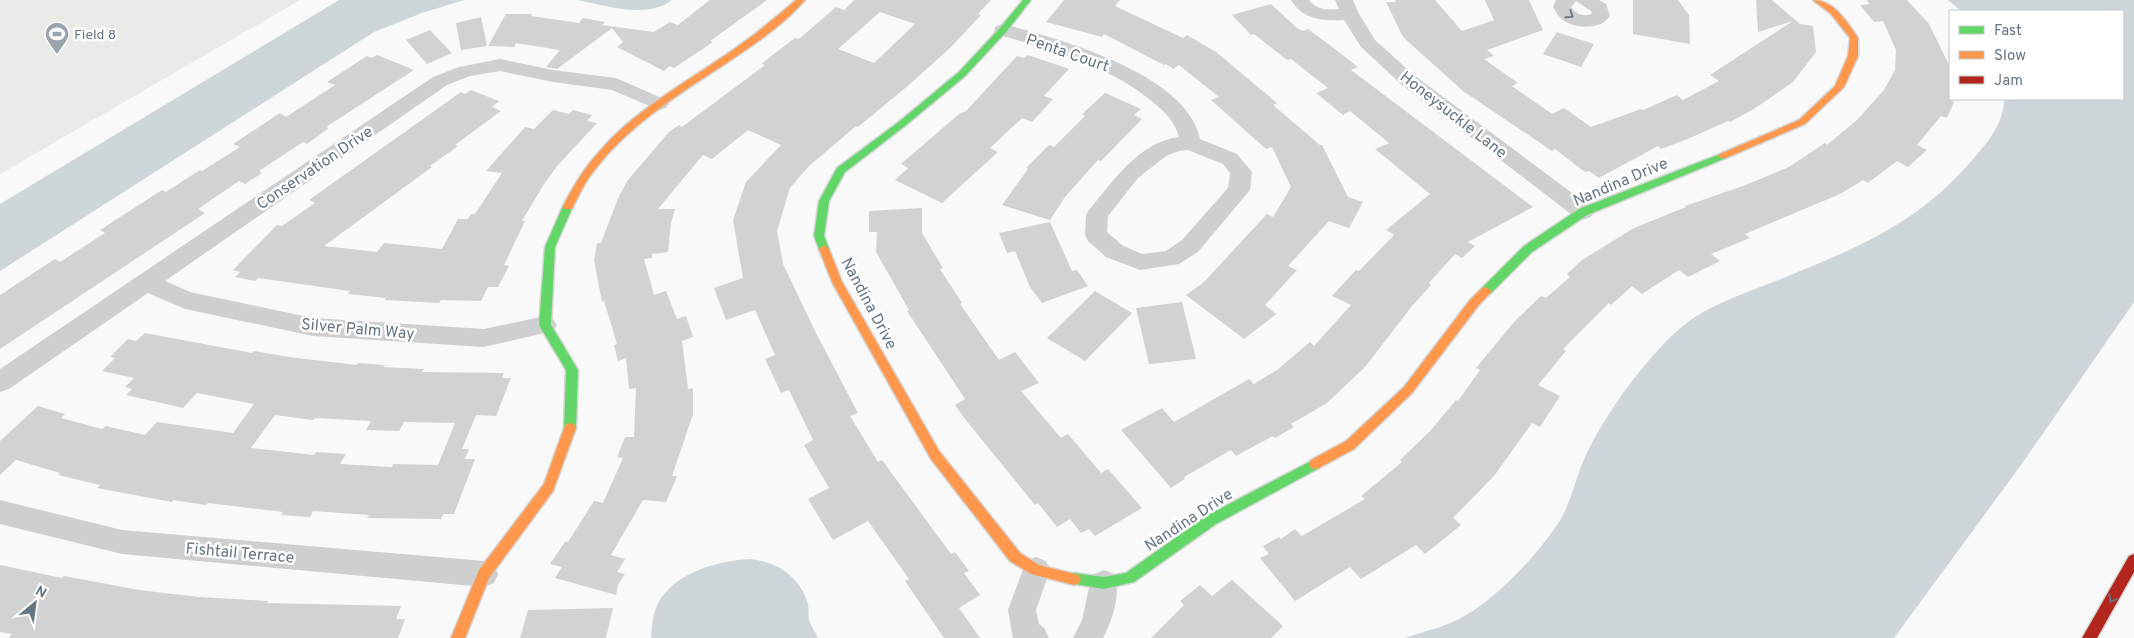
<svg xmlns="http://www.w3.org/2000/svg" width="2134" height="638" font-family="Overpass,sans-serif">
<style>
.green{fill:#e8ebe6}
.water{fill:#ced6d9}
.building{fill:#d0d2d3;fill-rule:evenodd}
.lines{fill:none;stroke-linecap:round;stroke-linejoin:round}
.fast-casing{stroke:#d5d6d7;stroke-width:3}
.slow-casing{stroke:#d5d6d7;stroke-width:3}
.jam-casing{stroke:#d5d6d7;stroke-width:3}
.street{fill:#cecfd0;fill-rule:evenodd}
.fast{fill:#63d668;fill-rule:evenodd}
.slow{fill:#ff974d;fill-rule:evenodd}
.jam{fill:#b3261e;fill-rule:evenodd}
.oneway{stroke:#707f8b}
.oneway2{stroke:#657683}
.labels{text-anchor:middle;stroke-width:5;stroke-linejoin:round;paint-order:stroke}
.far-poi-label{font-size:14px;fill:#657683;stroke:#fff;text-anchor:start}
.street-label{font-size:16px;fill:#657683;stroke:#fff}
</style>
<rect width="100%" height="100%" fill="#f9f9f9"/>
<path class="green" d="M0 0H300L0 174Z"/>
<path class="water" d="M339 0H464L422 13 374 32 0 271V204Z
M578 0H672C647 19 606 6 578 0Z
M1948 0H2134V302L2021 465 1894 638H1405C1421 632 1441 628 1457 620 1493 602 1534 559 1557 525 1571 505 1575 478 1586 455 1607 411 1652 348 1692 319 1717 302 1748 292 1776 281 1856 248 1916 226 1974 158 1989 141 2004 122 2004 99H2123V11H1961Z
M750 559C778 562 800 577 808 604 809 610 808 615 809 620 811 626 815 632 818 638H651C652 629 652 619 655 611 667 574 716 561 750 559Z"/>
<path class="building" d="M710 0H767L710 41 713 42 674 68 670 66 664 71 617 47 623 42 612 28 557 69 546 67 560 50 516 43 514 47 488 46 506 14H532L531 16 579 23 583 18 605 22 602 25 654 32 670 22 678 25Z
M854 0H991L978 14 981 15 950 48 910 84 858 127 856 126 808 167 790 188 777 231 783 264 816 333 858 413 850 416 878 462 882 460 951 554 955 552 969 571 964 573 980 595 959 608 980 638H944L905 581 909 579 868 521 833 540 808 499 829 488 804 445 813 440 789 390 781 393 765 359 775 355 755 310 726 320 714 288 743 278 733 220 746 182 781 145 748 130 712 159 703 155 658 209H675L671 223 668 252 652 254V258L644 259 654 295 666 291 677 319 686 316 693 337 682 341 688 389 693 388V414L672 476H677L666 502 643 500 611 555 625 559 617 572 625 574 618 585 616 595 555 578 562 567 550 564 565 542H568L594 501 603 503 623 458 617 457 625 437H634L636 388 629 389 626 358 618 361 614 345 617 344 604 301 602 302 594 260 597 243H601L619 196 628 180 669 132 679 125 682 127 765 65 761 64 795 38 799 39 836 7 844 10ZM880 12 915 24 874 63 838 49Z
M1064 0H1120L1115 6 1183 38 1187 35 1216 52 1277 103 1273 105 1320 145H1322L1348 197 1363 202 1349 228 1329 221 1288 266 1297 270 1265 305 1276 314 1244 339 1186 295 1203 283 1267 214 1273 217 1291 187 1272 147 1266 149 1211 100 1219 97 1179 65 1173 69 1166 64 1164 65 1104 34 1102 37 1046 22Z
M1395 0H1435L1462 31 1494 20 1485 0H1529L1543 30 1487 50 1494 56 1484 59 1518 83 1512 86 1552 114 1564 108 1591 127 1641 109 1643 110 1677 95 1683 100 1719 81 1710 75 1793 21 1758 32 1756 0H1772L1800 24 1813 26 1816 52 1793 82 1754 109 1730 122 1728 121 1690 138 1661 149 1658 146 1599 178 1589 171 1585 172 1555 149 1552 151 1463 91 1403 37 1386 2H1396Z
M1633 0H1678L1689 15 1690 44 1633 34Z
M1866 0H1907L1929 24 1950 67V100L1954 102 1947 118 1941 116 1917 145 1927 150 1908 167 1897 161 1868 183 1863 180 1840 194 1745 234 1750 238 1711 254 1720 261 1688 277 1679 270 1642 294 1632 286 1611 305 1609 303 1563 349 1566 351 1538 385 1560 396 1540 427 1532 423 1494 476 1453 518 1461 525 1425 554 1416 545 1361 579 1350 567 1295 601 1260 558 1269 554 1263 546 1279 537 1281 539 1295 529 1302 536 1365 499 1361 496 1402 462 1400 460 1431 430 1456 400 1458 401 1480 370 1476 368 1514 322 1541 296 1546 298 1570 277 1567 274 1582 260 1634 228 1686 207 1685 206 1743 186 1789 167 1825 143 1827 145 1857 120 1884 90 1895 70 1896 50 1883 21 1874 22 1860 5 1870 4Z
M1271 4 1297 28 1303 31 1308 29 1327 43 1358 67 1351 70 1533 207 1468 242 1475 246 1462 258 1455 254 1429 283 1431 285 1412 306 1365 367 1327 403 1291 424 1294 427 1275 438 1273 436 1236 456 1231 450 1184 477 1185 479 1171 488 1121 430 1162 408 1174 422 1249 379 1254 384 1277 370 1310 342 1314 346 1351 305 1332 296 1356 270 1359 271 1394 235 1386 230 1430 194 1375 149 1389 143 1350 111 1343 115 1316 93 1328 88 1291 59 1287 60 1254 34 1251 35 1232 15Z
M481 17 487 46 461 50 456 23Z
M430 30 452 53 427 64 406 40Z
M1557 32 1594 44 1581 67 1543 54Z
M377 55 414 70 326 127 329 128 307 144 303 142 259 171 262 173 245 184 239 181 198 209 205 213 0 349V295L55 259 60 262 105 233 100 230 162 190 166 192 200 170 202 171 240 147 233 144 280 113 286 117 335 85 327 82 367 56 372 58Z
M1028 55 1069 69 1044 96 1053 99 1032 122 1022 118 990 148 998 152 942 203 895 180 908 168 901 164 959 114 966 111 1017 56 1024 58Z
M471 90 499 101 492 107 501 111 455 145 458 146 430 166 432 167 324 246 377 252 384 243 442 249 458 219H468L471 214H475L502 173 486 171 525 127 534 129 553 110 569 114 573 110 592 115 587 121 597 123 558 165 544 184 522 221H525L504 265 509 266 498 287H488L481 301 441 300 439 303 385 300 386 298 348 294 350 291 258 278 255 281 235 277 240 272 233 270 277 225 282 226 315 203 309 200 461 92 465 94Z
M1105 93 1141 109 1134 115 1142 119 1101 161 1098 160 1065 197 1050 220 1002 205 1028 169 1026 168 1049 145 1054 147 1085 116 1082 114Z
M922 208V233L943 268 940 269 962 303 960 304 999 360 1015 352 1039 383 1021 391 1061 438 1068 434 1101 473 1108 469 1142 508 1095 536 1089 529 1081 533 1070 519 1057 527 1038 503 1035 505 965 419 955 405 965 399 907 311 909 310 876 252 877 232H869V211Z
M1050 222 1072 271 1077 270 1088 286 1042 303 1030 287 1015 251 1007 253 999 233Z
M1095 291 1132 313 1085 361 1047 338Z
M1182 302 1196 359 1149 364 1136 308Z
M145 333 252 353 254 351 289 357 357 365 358 363 385 365 383 367 424 369 422 372 504 373 502 378H511L496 416 476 415 462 449H469L465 459H475L454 514H443L441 519 367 518 369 515 313 511 310 517 281 515 283 512 208 503 206 505 173 500 172 502 97 488 100 485 58 475 60 473 16 460 0 475V441L38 406 65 414 61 418 102 429 106 426 145 435 157 422 233 433 254 404 197 393 183 408 126 395 132 389 125 387 134 378 102 371 115 358 110 357 128 339 136 341ZM275 415 313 420 315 418 371 421 366 430 399 431 404 422 455 423 438 465 393 464 392 467 340 464 346 454 316 452 314 455 251 448Z
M0 565 62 578 64 576 139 590 199 597 268 601 267 603 401 606 396 619H405L398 638H9L12 634 0 632Z
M1232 580 1283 626 1271 638H1151L1184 605 1180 601 1200 585 1212 596Z
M613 608 606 638H520L528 610Z"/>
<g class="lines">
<defs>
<path id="fast" d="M1023 0H1031L1006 32 965 76 906 125 845 172 829 201 824 236 829 249 824 253 820 252 814 236 819 201 837 168 900 121 959 72 1000 28Z
M1723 153 1728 156 1726 158 1587 215 1532 252 1490 294H1482L1480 291 1482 288 1524 246 1579 209Z
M568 202 573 206 555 247 551 325 578 370 576 428 574 432 570 433 566 432 564 428 566 370 539 325 545 247 563 206Z
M1315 459 1319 460 1321 464 1319 468 1216 524 1134 582 1104 589 1069 583 1067 579 1069 575 1074 573 1104 577 1126 573 1206 516Z"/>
<path id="slow" d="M796 0H805C783 26 750 47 722 66 673 98 622 130 588 179 582 188 577 199 572 209H564L563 206C573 187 584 168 599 152 634 111 683 84 727 54 751 38 774 19 796 0Z
M1813 0C1834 0 1847 22 1858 38V56L1844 87 1805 124 1726 158H1720L1718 156 1720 154 1799 120 1835 86 1848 56 1850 38 1831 14Z
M824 245 829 249 842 282 939 451 1020 553 1039 565 1079 575 1081 579 1079 583 1074 585 1031 574 1010 561 931 459 832 282 819 249Z
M1486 287 1492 291 1478 306 1412 393 1354 449 1319 468 1315 469 1311 468 1309 464 1311 460 1346 441 1404 387 1470 300 1482 288Z
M570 423 574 424 576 428 553 491 489 578 465 638H451L479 570 544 484 564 428 566 424Z"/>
<path id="jam" d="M2134 554V572L2097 638H2082L2129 556Z"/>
</defs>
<use href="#fast" class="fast-casing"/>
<use href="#slow" class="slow-casing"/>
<use href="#jam" class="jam-casing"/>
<path class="street" d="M1291 0H1309C1317 10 1327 10 1339 9L1335 0H1353L1359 14 1375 40 1415 76 1591 207 1594 212 1591 217 1583 220 1575 217 1401 84 1361 47 1344 20C1323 21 1303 20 1291 0Z
M1556 0H1599L1606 4 1610 16C1601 30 1575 29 1563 20 1558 16 1556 12 1553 7ZM1576 1 1591 11 1592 14C1583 17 1576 14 1571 7Z
M1003 24C1058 38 1188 74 1200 139L1237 154 1252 172 1250 190 1198 252 1179 264 1140 270 1106 257 1088 241 1085 235 1086 215 1089 210C1113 181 1139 142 1179 137 1175 122 1166 113 1154 103 1109 65 1052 50 996 34L994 30 996 26ZM1188 150 1223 164 1230 173 1228 188 1182 240 1166 251 1142 254 1122 245 1107 232 1108 216 1138 178 1166 156 1179 151Z
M500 59 553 70 616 78 666 100 669 104 666 108 659 110 612 90 553 82 500 71 470 76 447 85 165 281 190 292 313 318 484 329 545 316 553 319 557 325 553 331 484 347 313 336 185 309 148 293 9 389 0 392V369L433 77 459 67Z
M0 500 122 530 484 561 494 565 498 574 494 583 484 587 122 554 0 524Z
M1036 557 1046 561 1050 570 1036 610 1039 624 1044 628 1049 638H1013L1008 610 1026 561Z
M1104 570 1114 574C1122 592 1112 621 1103 638H1073L1082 620 1090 583 1094 574Z"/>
<use href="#fast" class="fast"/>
<use href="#slow" class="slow"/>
<use href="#jam" class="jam"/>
</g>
<defs><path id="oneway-chevron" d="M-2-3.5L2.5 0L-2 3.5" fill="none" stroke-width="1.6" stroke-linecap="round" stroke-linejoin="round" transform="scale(1.25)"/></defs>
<use class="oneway" href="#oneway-chevron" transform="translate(1570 15) rotate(33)"/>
<use class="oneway2" href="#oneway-chevron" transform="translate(2112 599) rotate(121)"/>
<defs>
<symbol id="stadium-pin" viewBox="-11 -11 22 30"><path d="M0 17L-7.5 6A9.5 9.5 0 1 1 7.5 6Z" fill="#99a4ac" stroke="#fff"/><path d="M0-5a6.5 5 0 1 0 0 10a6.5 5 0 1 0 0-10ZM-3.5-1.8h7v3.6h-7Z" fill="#fff"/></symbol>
</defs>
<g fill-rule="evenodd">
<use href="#stadium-pin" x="43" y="20" width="28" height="38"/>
</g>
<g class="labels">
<g class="far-poi-label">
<text x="74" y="39">Field 8</text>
</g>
<g class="street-label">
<text transform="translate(1068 52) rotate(19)" y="6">Penta Court</text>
<text transform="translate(1454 114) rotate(38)" y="6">Honeysuckle Lane</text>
<text transform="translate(314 167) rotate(-34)" y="6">Conservation Drive</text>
<text transform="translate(1620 181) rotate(-23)" y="6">Nandina Drive</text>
<text transform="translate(870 303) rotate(62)" y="6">Nandina Drive</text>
<text transform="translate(358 328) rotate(5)" y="6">Silver Palm Way</text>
<text transform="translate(1188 519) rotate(-33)" y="6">Nandina Drive</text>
<text transform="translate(240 552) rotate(5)" y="6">Fishtail Terrace</text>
</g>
</g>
<rect x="1949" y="10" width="175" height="90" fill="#ffffff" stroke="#c1c8cd"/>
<rect x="1959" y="26" width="25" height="8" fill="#63d668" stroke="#c1c8cd"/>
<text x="1994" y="35" font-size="15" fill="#657683">Fast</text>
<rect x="1959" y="51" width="25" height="8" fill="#ff974d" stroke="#c1c8cd"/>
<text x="1994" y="60" font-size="15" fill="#657683">Slow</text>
<rect x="1959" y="76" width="25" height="8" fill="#b3261e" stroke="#c1c8cd"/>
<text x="1994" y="85" font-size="15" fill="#657683">Jam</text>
<g transform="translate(35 603) rotate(29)" stroke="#ffffff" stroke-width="4" paint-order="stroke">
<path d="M0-4L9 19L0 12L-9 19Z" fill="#657683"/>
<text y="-8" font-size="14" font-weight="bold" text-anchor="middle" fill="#657683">N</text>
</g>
</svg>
